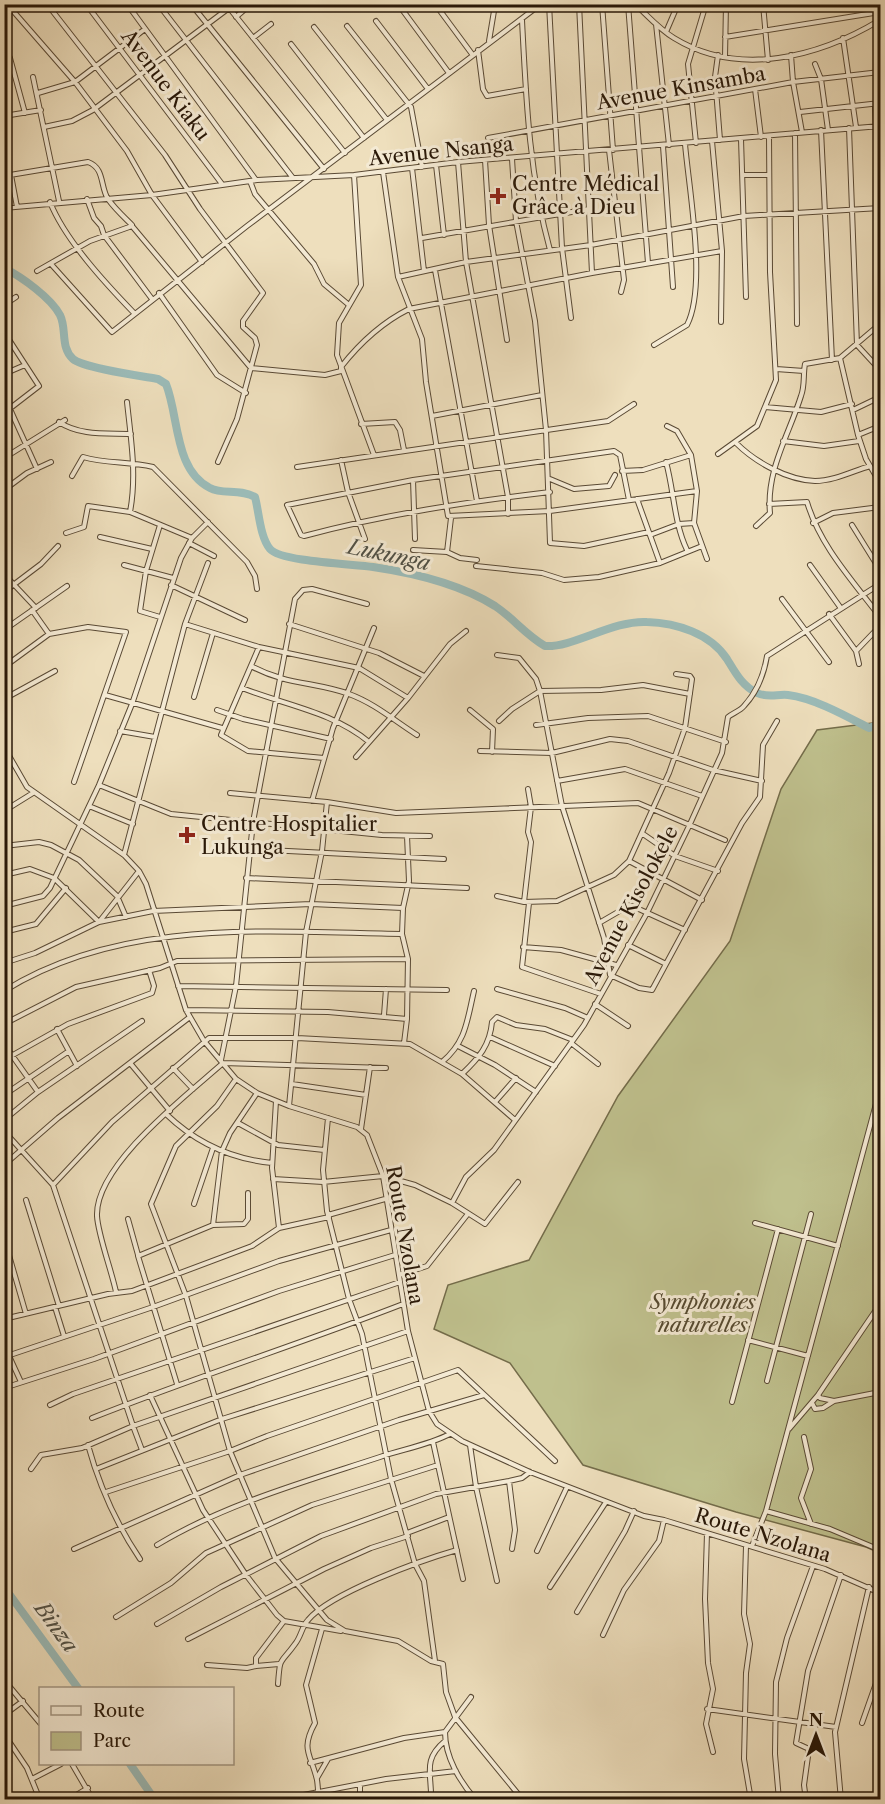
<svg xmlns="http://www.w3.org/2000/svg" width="885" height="1804" font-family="'Libre Caslon Text',serif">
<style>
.green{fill:#bfc08d;stroke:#746c4a;stroke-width:1.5}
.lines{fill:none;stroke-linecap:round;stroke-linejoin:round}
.river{stroke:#9bbbb8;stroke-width:8}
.minor-casing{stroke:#5a4a35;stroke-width:6}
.minor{stroke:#f4ead4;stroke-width:4}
.poi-dot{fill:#8f2418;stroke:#f4ead4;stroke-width:2}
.labels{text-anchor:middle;stroke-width:6;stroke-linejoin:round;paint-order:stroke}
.street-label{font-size:20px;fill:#291808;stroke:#f4ead4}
.poi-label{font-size:20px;fill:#291808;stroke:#f4ead4;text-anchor:start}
.park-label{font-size:20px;font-style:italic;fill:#564a30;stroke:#f4ead4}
.water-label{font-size:21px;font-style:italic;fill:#515146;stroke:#f4ead4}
</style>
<rect width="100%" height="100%" fill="#eedfbd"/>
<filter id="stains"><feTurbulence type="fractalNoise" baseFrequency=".00333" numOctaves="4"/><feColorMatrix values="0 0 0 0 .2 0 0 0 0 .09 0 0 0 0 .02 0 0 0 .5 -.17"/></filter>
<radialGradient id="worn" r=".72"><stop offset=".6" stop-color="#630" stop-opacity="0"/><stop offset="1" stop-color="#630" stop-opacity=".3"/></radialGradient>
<path class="green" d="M880 722V1553L866 1547 736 1512 583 1465 510 1363 434 1329 448 1285 529 1260 618 1096 730 941 781 789 817 730Z"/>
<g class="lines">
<path class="river" d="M4 268C22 277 51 298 60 315 67 329 60 347 73 359 83 368 141 376 158 379L166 384C179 416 174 470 210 488 223 495 239 488 255 497 259 512 260 537 270 549 281 562 354 564 373 567 414 573 460 584 495 606 513 618 526 635 545 646 573 648 613 620 647 622 676 623 710 633 727 659 735 672 742 686 757 693 768 698 777 694 788 695 814 698 846 716 869 728L880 724
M4 1587 78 1688
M130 1764 155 1800"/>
<defs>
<path id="minor" d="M7 4 75 82 127 151 152 195 202 262
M47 4 165 155 200 209 263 293 243 321V327L255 338 257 345 237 419 218 462
M86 4 222 184
M127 4 256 180
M158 4 293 178
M191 4 324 169
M226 4 345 153
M398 4 449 73
M435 4 472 54
M549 4 562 248 571 318
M579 4 592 273
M602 4 613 150
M628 4 648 263
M635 4C647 15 659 29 674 38 739 78 819 57 880 20
M763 4 768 60
M236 17 251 4
M522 20C526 98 529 174 550 250
M376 21 428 89
M656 24 669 145
M347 26 411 107 422 167
M314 27 387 120
M876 27 880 56
M666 32 678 4
M725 37 880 12
M253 38 271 24
M843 38 856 127
M489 41 495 5
M291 44 364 138
M4 47 10 58 25 113
M478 50 483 89 487 96 526 89
M718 55 715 77 720 140
M791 55 793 82 802 132
M725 57 726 4
M815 64 821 79 828 130
M33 77 59 201
M755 89 761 137
M38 93 75 82 145 29
M875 104 880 239
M800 112 880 103
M4 116 41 110
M44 127 72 121 93 110 229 8
M849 128 857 345 880 370
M821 130 832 360
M795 133 797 324
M488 138 793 82 880 72
M741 139 746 297
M712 141 722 251 721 322
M696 143 688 64 706 4
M663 146 673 287
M609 150 624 280 621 292
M512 159 516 221 535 321 546 430 550 543 584 546 649 532
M485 160 489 225 507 340
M458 162 466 262 508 497V514
M436 165 444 235
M412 168 424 271
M383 172 398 277 422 339 426 382 448 516 550 511 697 491
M11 175 17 207
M354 175 361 285 339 323 337 355 374 455
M743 175H769
M4 176 88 162C105 168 100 187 108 199 115 209 124 217 132 225
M250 181 255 194 314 264 324 284 349 305
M87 199 94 218 101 226 104 235 152 299
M50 202C65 240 106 284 134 313
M4 208 152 195 257 180 354 175 458 162 880 126
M422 238 589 209
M51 264 112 332 247 226 541 4
M435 270 477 501
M37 271 90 241 132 226 251 368 325 375 341 371
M398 277 466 262 591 245 744 216 880 208
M159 293 217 375 246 393
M880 302V312
M4 305 16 297
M4 332 39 386 4 413
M654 345 687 325C707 286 689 190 685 144
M840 358 858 435 866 459 880 483
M873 362 880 354
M776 369 804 371
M341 371V367C359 344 383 322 409 309L592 273 722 251
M4 374 25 365
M127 402C131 440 137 475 130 512
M765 407 821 412 852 404
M10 409 37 469
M853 410 880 397
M432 416 542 395
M59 422C80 436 106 433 131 434
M361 424 395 422 400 430 404 450
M667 426 677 431 691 455 697 491 694 523 707 559
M858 435 880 426
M783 441 824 446 859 441
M736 443C755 462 787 480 815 481 834 481 853 471 870 466
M718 454 757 426 776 380 770 272 769 136
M4 458 65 420
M341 460 348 492 365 539
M666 462C674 491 674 523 687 550
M297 467 608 421 634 404
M622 471 643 470 691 455
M72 476 83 457C106 464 129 461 153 467L247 562 255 576 257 589
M550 479 574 489 609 486 615 475
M413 480 415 539
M4 490 27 473 51 462
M550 492C467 502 386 514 304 536L301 535 287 505 413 480 614 451 620 455 629 500
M637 499 660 563
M769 504 807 502C820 546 853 581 880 617
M813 523 833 513 880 507
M852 525 880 570
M756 526 770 513C766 470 789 435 801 396 805 386 803 374 805 364L840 358 880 324
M66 533 84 527 88 506 130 512 192 538
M650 535 679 524 694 523
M100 537 152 549
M189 543 214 556
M413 550 447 552 460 558 477 560
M447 552 451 518
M124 565 173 578
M810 565 840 607
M476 566 542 573 564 580 599 577 660 563 702 546
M4 574 36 608
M171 585 245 620
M4 592 41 564 58 546
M782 599 829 662
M32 610 49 634 88 627 126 632 74 782
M829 614 856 651 859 664
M160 617 140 611 146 571 160 525
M185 624 259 647 359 668 408 698
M289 624 379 653 424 676
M4 630 67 586
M259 647 221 735 248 751 324 758
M856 651 880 626
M497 655 519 658 536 679 540 691 562 806 604 938 610 975 639 988 652 990 742 823 760 797 763 745 777 721
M251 666C286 685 316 682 349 694 374 703 395 721 417 735
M4 667 49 634
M242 688C285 705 333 712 369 742
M105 695 222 728
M194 697 213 633
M4 699 55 671
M217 710 243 719 331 739
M470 710 493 729 492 752
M499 721 512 709 540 691 601 690 643 685 690 694
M536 725 588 718 648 716 726 742
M120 731 155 737
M4 747 27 787 124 855 139 871 146 884 186 1010 204 1041 236 1079 257 1093 289 1106 357 1127 367 1135 383 1176 408 1331 429 1411 437 1424 462 1441 530 1472 644 1516 664 1520 825 1569 880 1593
M480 751 552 753 610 739 628 741 713 770 762 781
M356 757 408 698 450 644 466 631
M557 781 625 769 702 796
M99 785 171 814 382 835 430 836
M230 793 327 802 396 813 638 803 725 840
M312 801 333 728 374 628
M89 806 133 824
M4 811 33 793
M643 834 675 856 718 871
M4 846 39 842 51 845 79 860 117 896 126 917
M249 849 444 859
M124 855 185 624 208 563
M629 861 702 900
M4 875 30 869 54 878 99 922 139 871
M246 878 467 888
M497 896 524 902 557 901 614 875 629 861 669 773 685 728 692 679 690 676 676 674
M524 902 531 842 528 832 531 807 528 789
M529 903 522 967 601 994
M4 906 43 896 50 888 99 785 132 704 181 558 192 538 208 522
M599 923 630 905 685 930
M4 932 36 924 66 888
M628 945 666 964
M523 947 561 950 616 965
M4 963 35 953 99 922 153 911 311 904 403 908
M178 986 447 990
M497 989 565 1008 588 1018
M4 991C122 917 270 932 402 934
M595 1004 628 1026
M186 1010 328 1012 407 1019
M384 1015 386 989
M4 1024 76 987 160 968 177 961 408 959
M57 1029 77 1066
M490 1037 555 1066
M404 1043 407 1019 408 959 402 934 403 908 409 881 407 836
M571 1043 598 1064
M4 1044 38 1092
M458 1046 495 1065 536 1092
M4 1060 68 1024 152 993 154 986 149 970
M221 1060 236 986 253 822 295 599 303 590 312 589 367 604
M442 1062C466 1042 467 1021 474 991
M130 1063 170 1111
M173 1068 193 1089
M462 1074C479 1058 490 1045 492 1022L497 1017 516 1025 545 1029 573 1040
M236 1079 217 1106 176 1146 151 1204 186 1296 230 1451 275 1558 327 1620 345 1631 398 1641 431 1661 443 1664 446 1692 455 1717 523 1800
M292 1084 366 1095
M4 1095 69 1051
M276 1101 272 1168 279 1228
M495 1102 516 1078
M289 1106 306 932 322 851 327 802
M166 1114C196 1143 231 1159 272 1163
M328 1118 323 1170 327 1211 349 1299 362 1334 391 1479 415 1564 424 1581 435 1661
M4 1120 38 1092 142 1021
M238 1123 278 1145 324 1150
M361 1129 370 1067
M4 1131 53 1185 133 1426 408 1331
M4 1165 58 1118 190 1017
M273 1179 323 1182 383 1176 415 1185 452 1203 466 1177 494 1150 584 1025 647 913 690 824 722 753 728 717C733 713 740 711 744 706 757 692 764 674 767 656L880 584
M53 1185 112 1122 209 1038H297L410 1044 462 1074 515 1120
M26 1200 59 1306
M452 1203 485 1224 518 1182
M194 1204 213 1148
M328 1215 385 1199
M128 1219 138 1255
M755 1223 838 1246
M213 1225 222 1151 230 1133 257 1093
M4 1238 26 1314
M399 1275 427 1266 467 1215
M116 1292C112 1272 98 1235 97 1216 95 1165 187 1095 223 1063L386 1068
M55 1307 64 1336
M4 1319 108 1294 132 1291 252 1246 279 1228 329 1217
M748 1340 808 1356
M4 1345 21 1382
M4 1357 153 1307 279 1261 391 1230
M767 1381 811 1214
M177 1384 138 1256 213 1225 244 1224 248 1219V1193
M4 1388 94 1359 279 1291 395 1255
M150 1395 203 1510 246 1575 277 1615 284 1621 341 1631
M818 1395 820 1398 834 1401
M732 1402 778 1229
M812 1403 815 1409 823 1408 834 1401 880 1392
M50 1405 73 1394 400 1282
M92 1418C195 1377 300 1344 403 1304
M789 1429 818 1395 880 1304
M804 1437 811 1469 801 1498 811 1524
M433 1442 463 1579
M88 1445C99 1485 117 1525 140 1559
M470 1445 476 1487 497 1581
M31 1469 41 1455 82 1448 133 1426 142 1450
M96 1469 222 1419 415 1358
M509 1481 515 1530 512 1549
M106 1492 230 1451 267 1436 458 1370 555 1461
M766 1511 830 1529 880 1550
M407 1533 449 1517
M707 1533 705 1599 708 1663 713 1689 706 1724 713 1752
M157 1545C225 1504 304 1482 380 1457 404 1449 428 1445 450 1434
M746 1546 744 1614 750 1644 746 1673 744 1759 751 1800
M752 1546 766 1511 880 1089
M74 1549 240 1475 399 1420 484 1395
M537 1551 567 1487
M550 1587 606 1502
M577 1612 625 1531 634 1511
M116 1617 171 1583 206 1553 312 1505 438 1465
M157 1624 221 1587 321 1536 436 1494 509 1481 522 1478 530 1472
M603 1635 624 1590 659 1541 664 1520
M188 1639 324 1569 371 1548 408 1536
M207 1665 247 1668 256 1666V1658L284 1621
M256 1666 279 1664
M4 1680 40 1723
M278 1684C280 1655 280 1665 295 1644 301 1637 302 1626 308 1620 330 1593 422 1560 457 1550
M707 1709 836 1727
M4 1715 23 1701
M862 1723 880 1672
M445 1732C445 1757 460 1782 476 1800
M4 1734 27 1768 40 1800
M880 1737V1767
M310 1763 404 1738 445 1732 471 1697
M72 1764 93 1800
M317 1778 328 1759
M32 1779 61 1764
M360 1785V1800
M288 1798 386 1779 456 1771
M27 1800 38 1795
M68 1800 88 1788
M319 1800C318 1793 318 1786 317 1780 311 1754 300 1750 315 1723L306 1685 322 1629
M431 1800C432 1774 422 1760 445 1741
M779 1800 775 1754 776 1682 787 1638 813 1566
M806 1800 804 1785 809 1749 796 1743 808 1671 841 1575
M841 1800 835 1732 869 1587"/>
</defs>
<use href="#minor" class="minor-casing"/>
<use href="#minor" class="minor"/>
</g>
<g class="poi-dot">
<path d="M495 187h6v6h6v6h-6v6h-6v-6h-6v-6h6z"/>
<path d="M184 826h6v6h6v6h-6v6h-6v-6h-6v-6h6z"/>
</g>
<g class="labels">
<g class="street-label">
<text transform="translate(166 85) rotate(53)" y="7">Avenue Kiaku</text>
<text transform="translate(681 88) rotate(-10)" y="7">Avenue Kinsamba</text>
<text transform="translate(441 151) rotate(-6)" y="7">Avenue Nsanga</text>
<text transform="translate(631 905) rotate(-62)" y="7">Avenue Kisolokele</text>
<text transform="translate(405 1235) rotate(80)" y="7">Route Nzolana</text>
<text transform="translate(763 1535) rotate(17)" y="7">Route Nzolana</text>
</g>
<g class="poi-label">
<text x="512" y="191">Centre Médical<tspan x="512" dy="23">Grâce à Dieu</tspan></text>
<text x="201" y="831">Centre Hospitalier<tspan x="201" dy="23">Lukunga</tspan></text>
</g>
<g class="park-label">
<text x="703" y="1309">Symphonies<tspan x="703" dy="23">naturelles</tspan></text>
</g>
<g class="water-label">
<text transform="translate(389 555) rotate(12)" y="7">Lukunga</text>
<text transform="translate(56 1627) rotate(54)" y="7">Binza</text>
</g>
</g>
<rect width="885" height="1804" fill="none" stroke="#eedfbd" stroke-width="24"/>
<rect x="6" y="6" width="873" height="1792" fill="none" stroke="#291808" stroke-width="3"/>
<rect x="12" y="12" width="861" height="1780" fill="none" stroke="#291808" stroke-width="1.5"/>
<rect x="39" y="1687" width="195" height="78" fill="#f4ead4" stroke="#a39682" stroke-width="1.5"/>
<rect x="51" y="1706" width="30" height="9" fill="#f4ead4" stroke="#a39682" stroke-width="1.5"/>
<text x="93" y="1717" font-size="18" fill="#291808">Route</text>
<rect x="51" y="1732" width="30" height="18" fill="#bfc08d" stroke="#a39682" stroke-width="1.5"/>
<text x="93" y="1747" font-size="18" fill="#291808">Parc</text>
<g transform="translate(816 1735)" stroke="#f4ead4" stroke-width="4.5" paint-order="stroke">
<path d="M0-4.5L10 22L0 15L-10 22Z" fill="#291808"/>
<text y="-9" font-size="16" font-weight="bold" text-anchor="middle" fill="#291808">N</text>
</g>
<rect width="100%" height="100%" filter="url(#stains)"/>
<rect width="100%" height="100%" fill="url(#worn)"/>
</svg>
